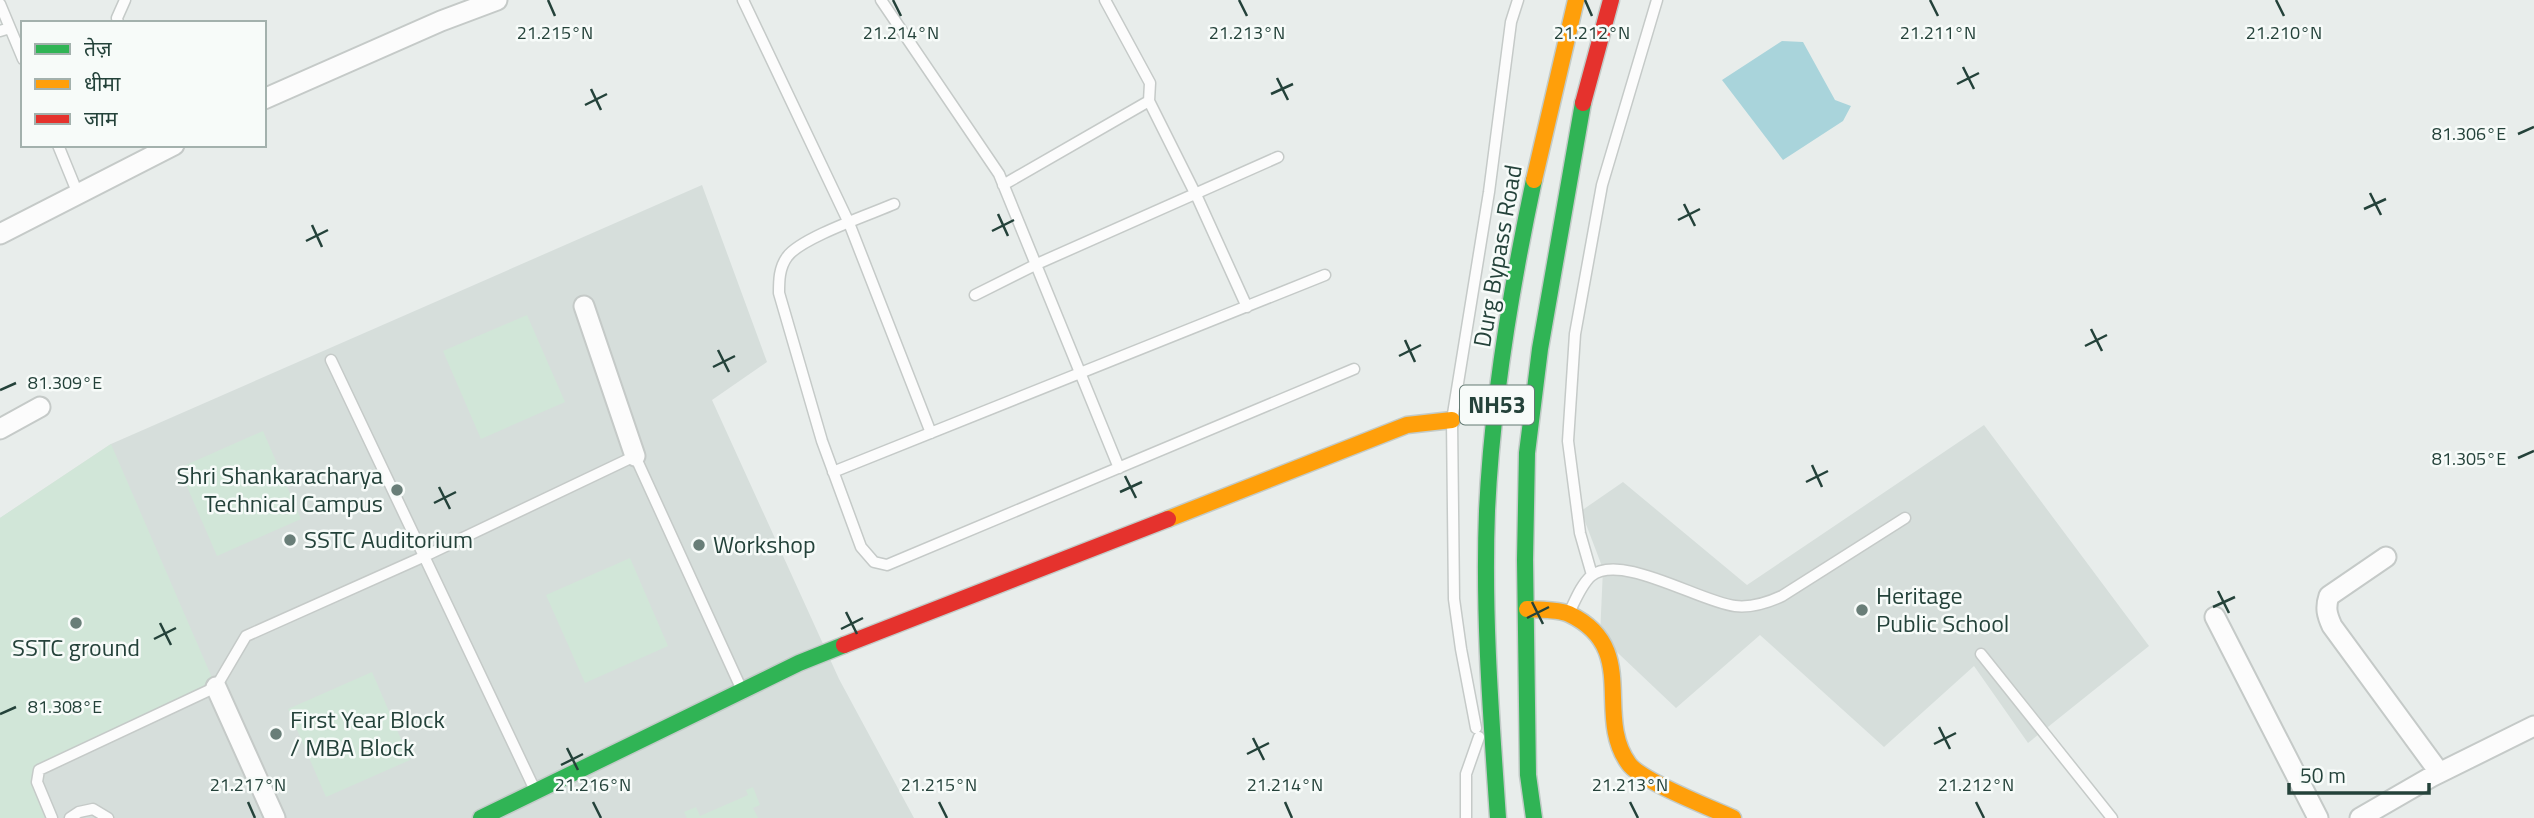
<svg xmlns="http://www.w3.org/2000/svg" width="2534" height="818" font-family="'Titillium Web','Noto Sans Devanagari',sans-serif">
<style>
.built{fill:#d6dedb}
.green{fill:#d1e6d8}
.water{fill:#a9d4db}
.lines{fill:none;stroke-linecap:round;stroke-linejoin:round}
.lane-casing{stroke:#c5cac8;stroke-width:13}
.street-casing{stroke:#c5cac8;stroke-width:23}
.fast-casing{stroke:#c3cbc8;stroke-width:19}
.slow-casing{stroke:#c3cbc8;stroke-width:19}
.jam-casing{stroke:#c3cbc8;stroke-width:19}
.lane{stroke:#fcfcfc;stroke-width:10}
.street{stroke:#fcfcfc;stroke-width:19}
.fast{stroke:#30b455;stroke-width:16}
.slow{stroke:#ff9f0a;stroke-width:16}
.jam{stroke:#e5322d;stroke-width:16}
.ticks{fill:none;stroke:#24423a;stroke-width:2.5}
.poi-dot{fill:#697e78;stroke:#f7fbf9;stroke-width:2.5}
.labels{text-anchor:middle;stroke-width:5;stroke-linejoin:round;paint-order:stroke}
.shield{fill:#f7fbf9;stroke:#637a73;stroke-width:2}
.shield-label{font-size:23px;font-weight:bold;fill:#24423a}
.street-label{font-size:24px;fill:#24423a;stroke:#f7fbf9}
.poi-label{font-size:24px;fill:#24423a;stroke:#f7fbf9;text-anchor:start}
.ticks-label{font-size:18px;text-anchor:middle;fill:#24423a;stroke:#f7fbf9;stroke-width:5;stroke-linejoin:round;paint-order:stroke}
</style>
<rect width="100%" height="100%" fill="#e8edeb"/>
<path class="built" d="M702 185 767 362 712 400 839 679 914 818H0V518L111 444Z
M1984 425 2149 646 2028 743 1974 666 1884 747 1760 635 1676 708 1600 636 1603 569 1581 511 1623 482 1747 585Z"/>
<path class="green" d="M527 315 565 402 481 439 443 351Z
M263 431 301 519 217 556 179 468Z
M111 444 216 687 39 770 37 782 52 818H0V518Z
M630 558 668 646 585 683 546 595Z
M372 672 410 760 326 797 288 709Z
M753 787 760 805 753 808 758 818H687L684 812 696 807 700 816 748 795 746 790Z"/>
<path class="water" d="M1782 41 1803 42 1835 100 1851 106 1843 121 1783 160 1722 80Z"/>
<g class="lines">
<defs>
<path id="lane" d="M743 0 849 223 931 433
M881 0 999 174 1119 468
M0 4 23 59
M118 23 117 18 125 0
M0 31 10 28
M1149 101 1198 199 1247 307
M58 145 78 194
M1003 185 1149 101 1150 83 1105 0
M894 204C871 214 800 238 787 257 779 268 779 281 779 293L822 441 861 547 874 562 887 565 1354 369
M975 295 1037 264 1278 157
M331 360 534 788
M833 472 1325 275
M1592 575 1580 533 1568 441 1575 334 1602 185 1657 0
M1569 613C1575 601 1581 585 1591 576 1621 552 1700 602 1735 606 1752 608 1767 603 1782 596L1905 518
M1981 654 2112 818
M1476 728 1461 649 1454 599 1452 420 1489 192 1511 22 1518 0
M52 818 37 782 39 770 216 687 246 636 425 556 635 456 741 688
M70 818 79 812 93 809 108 818
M1466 818V774L1479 737"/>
<path id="street" d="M264 99 441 21 497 0
M0 234 174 145
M584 306 635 456
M0 429 40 407
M2386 557 2329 596C2325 608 2327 615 2332 626L2439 772
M2215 617 2318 818
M216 687 275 818
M2360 818 2431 777 2534 726"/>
<path id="fast" d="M481 818 799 663 844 645
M1498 818C1491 716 1483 613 1487 511 1492 400 1511 288 1534 180
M1534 818 1528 775 1525 560 1527 453 1540 349 1583 103"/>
<path id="slow" d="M1534 180 1576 0
M1168 519 1407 425 1452 420
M1527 609C1539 610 1558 609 1569 614 1641 648 1593 715 1629 764 1641 781 1711 808 1733 818"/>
<path id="jam" d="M1583 103 1611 0
M844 645 1168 519"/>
</defs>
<use href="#lane" class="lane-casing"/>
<use href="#street" class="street-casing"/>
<use href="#fast" class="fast-casing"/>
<use href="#slow" class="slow-casing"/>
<use href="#jam" class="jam-casing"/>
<use href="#lane" class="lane"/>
<use href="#street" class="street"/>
<use href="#fast" class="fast"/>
<use href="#slow" class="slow"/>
<use href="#jam" class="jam"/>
</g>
<path class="ticks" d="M548 0 555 16M893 0 901 16M1239 0 1247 16M1585 0 1592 16M1930 0 1938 16M2276 0 2284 16M1963 67 1974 89M1277 78 1288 100M1957 84 1979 73M591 89 601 110M1271 94 1293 84M585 105 607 94M2518 134 2534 127M2370 193 2381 215M1684 204 1695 226M2364 209 2386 199M998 214 1008 236M1678 220 1700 209M312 225 322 247M992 231 1014 220M306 241 328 230M2091 329 2102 351M1405 340 1415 362M2085 346 2107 335M718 350 729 372M1399 356 1421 345M713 367 735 356M0 390 16 383M2518 458 2534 451M1812 465 1822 487M1125 476 1136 498M1806 482 1828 471M439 487 450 509M1120 492 1142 482M434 503 456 492M2218 591 2229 613M1532 602 1543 624M2213 607 2235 597M846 612 857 634M1527 618 1549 607M160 623 171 645M841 629 863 618M154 639 176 628M0 714 16 707M1939 727 1950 749M1253 738 1264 760M1934 744 1956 733M567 748 578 770M1247 754 1269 743M561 765 583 754M248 802 255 818M593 802 601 818M939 802 947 818M1285 802 1292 818M1630 802 1638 818M1976 802 1984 818"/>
<g class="poi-dot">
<circle cx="397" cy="490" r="7"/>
<circle cx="290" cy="540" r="7"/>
<circle cx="699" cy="545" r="7"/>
<circle cx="1862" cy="610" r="7"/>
<circle cx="76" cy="623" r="7"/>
<circle cx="276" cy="734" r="7"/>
</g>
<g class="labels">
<rect class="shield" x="1460" y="385.5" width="74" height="39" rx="5"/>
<g class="shield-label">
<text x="1497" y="413">NH53</text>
</g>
<g class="street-label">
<text transform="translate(1498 256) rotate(-80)" y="8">Durg Bypass Road</text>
</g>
<g class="poi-label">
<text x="383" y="484" text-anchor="end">Shri Shankaracharya<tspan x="383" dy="28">Technical Campus</tspan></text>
<text x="304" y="548">SSTC Auditorium</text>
<text x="713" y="553">Workshop</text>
<text x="1876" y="604">Heritage<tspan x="1876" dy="28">Public School</tspan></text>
<text x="76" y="656" text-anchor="middle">SSTC ground</text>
<text x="290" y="728">First Year Block<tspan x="290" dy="28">/ MBA Block</tspan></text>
</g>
</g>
<g class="ticks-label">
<text x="1592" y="39">21.212°N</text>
<text x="1938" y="39">21.211°N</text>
<text x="555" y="39">21.215°N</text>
<text x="901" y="39">21.214°N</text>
<text x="1247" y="39">21.213°N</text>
<text x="2284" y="39">21.210°N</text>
<text x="2469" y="140">81.306°E</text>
<text x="65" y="389">81.309°E</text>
<text x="2469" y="465">81.305°E</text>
<text x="65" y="713">81.308°E</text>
<text x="248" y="791">21.217°N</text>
<text x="593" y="791">21.216°N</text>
<text x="939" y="791">21.215°N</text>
<text x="1285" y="791">21.214°N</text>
<text x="1630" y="791">21.213°N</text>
<text x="1976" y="791">21.212°N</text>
</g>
<rect x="21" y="21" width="245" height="126" fill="#f7fbf9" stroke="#a3b1ad" stroke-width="2"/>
<rect x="35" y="44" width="35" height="10" fill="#30b455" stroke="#a3b1ad" stroke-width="2"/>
<text x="84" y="56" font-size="21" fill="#24423a">तेज़</text>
<rect x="35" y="79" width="35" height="10" fill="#ff9f0a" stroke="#a3b1ad" stroke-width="2"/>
<text x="84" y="91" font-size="21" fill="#24423a">धीमा</text>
<rect x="35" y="114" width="35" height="10" fill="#e5322d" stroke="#a3b1ad" stroke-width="2"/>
<text x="84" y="126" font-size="21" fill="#24423a">जाम</text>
<path d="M2289 783v10h140v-10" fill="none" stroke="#24423a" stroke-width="3.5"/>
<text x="2300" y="783" font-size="21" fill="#24423a" stroke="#f7fbf9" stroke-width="5" paint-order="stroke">50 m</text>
</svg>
